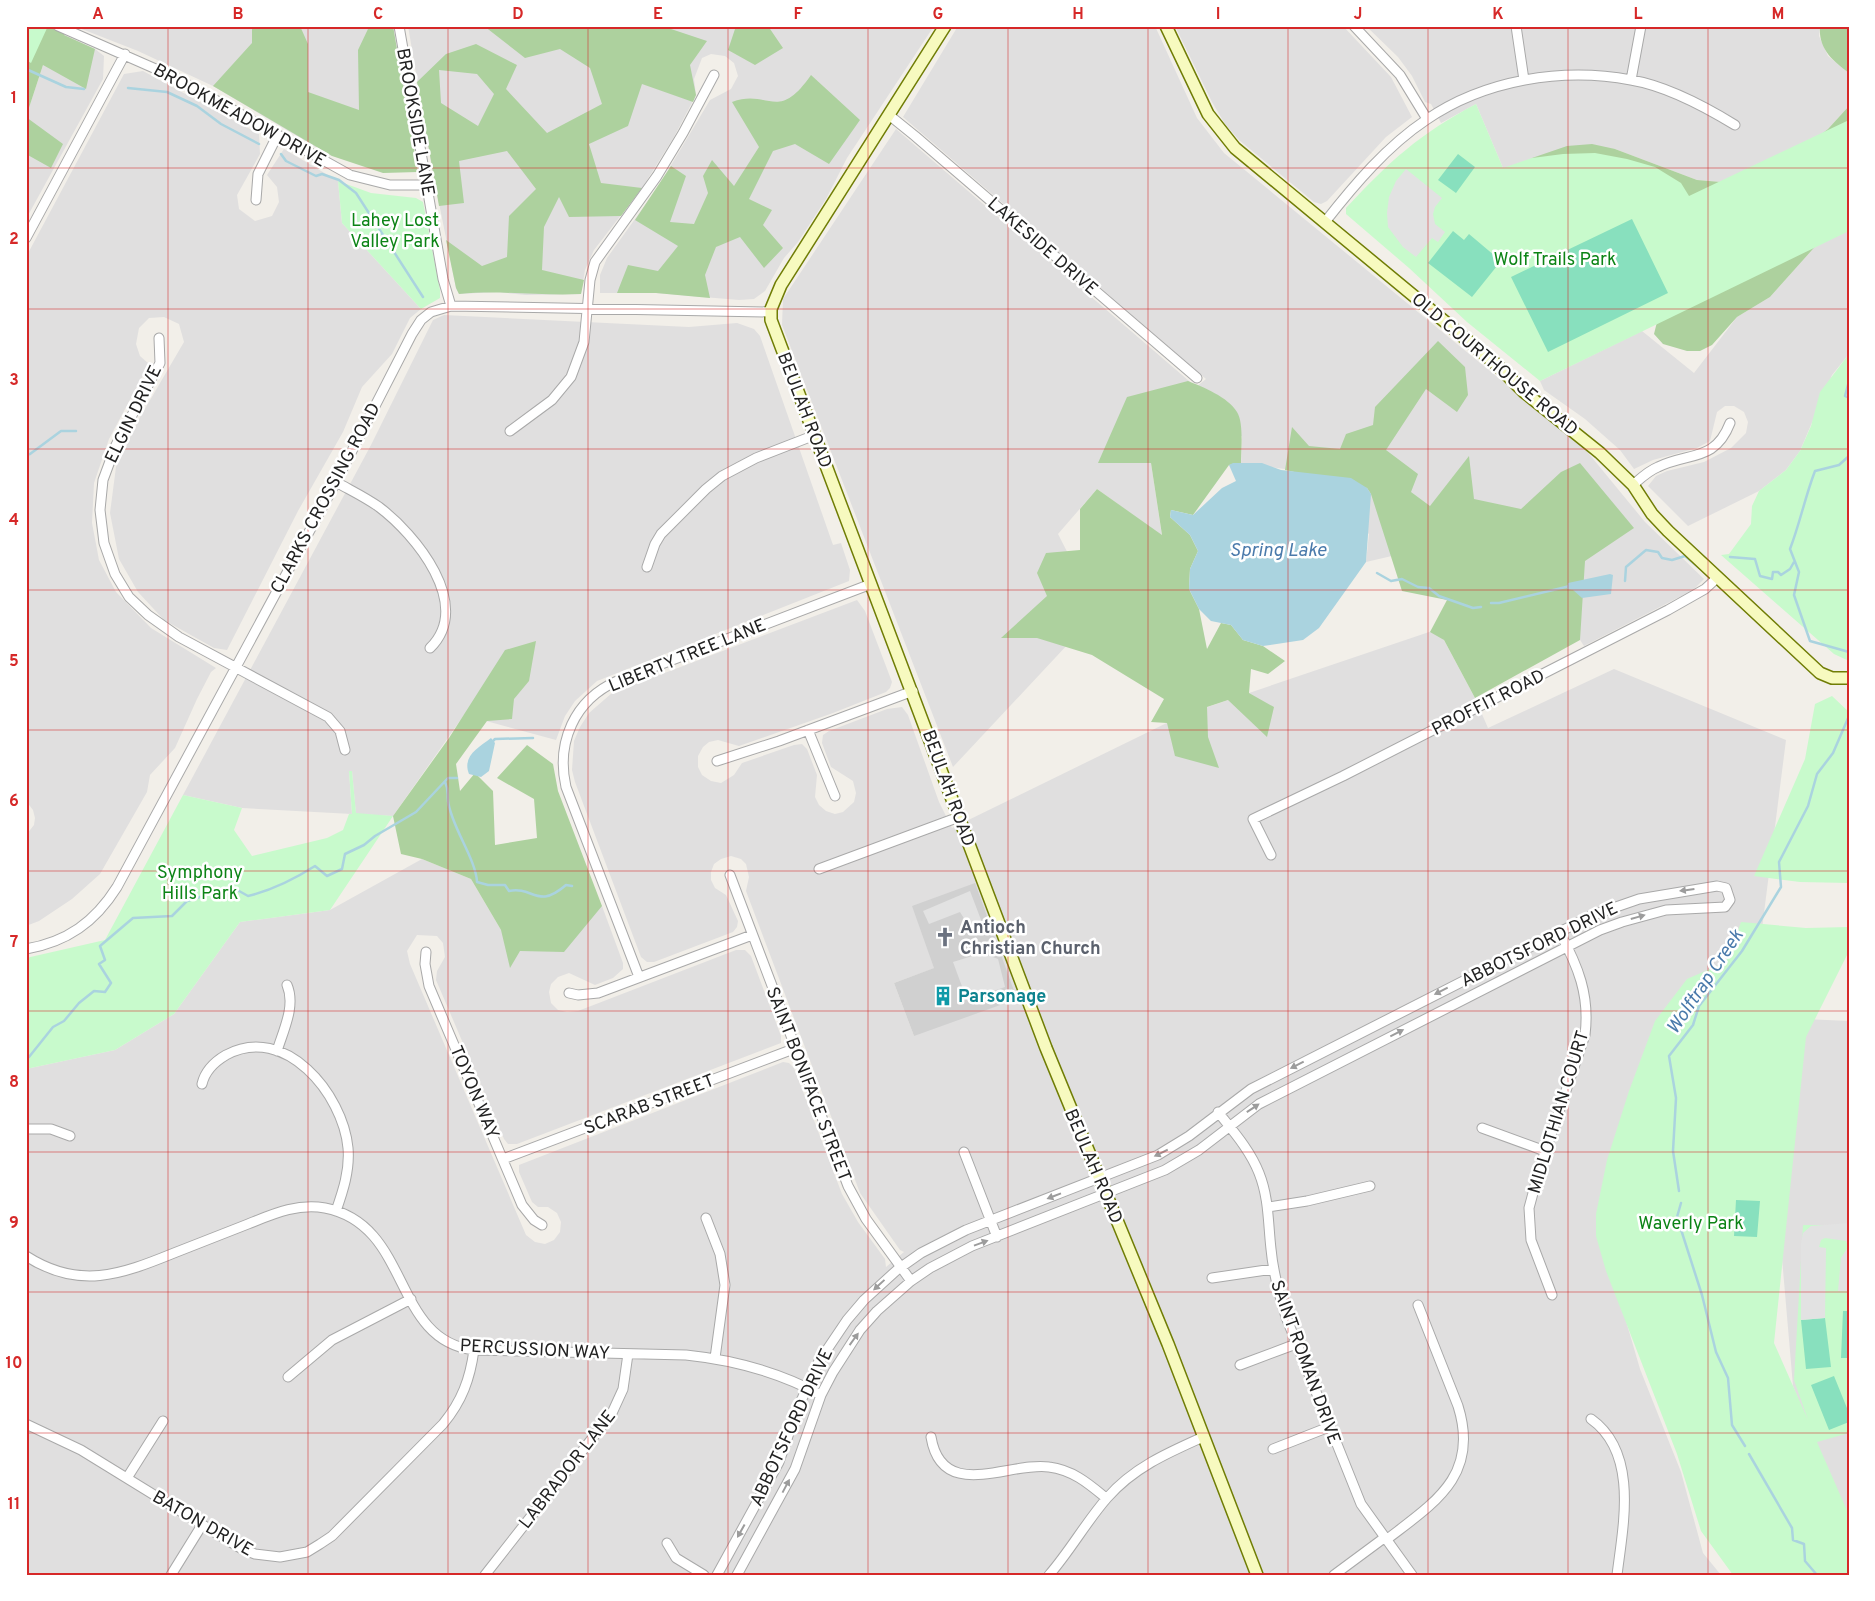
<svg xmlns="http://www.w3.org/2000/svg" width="1875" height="1601" font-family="Overpass,sans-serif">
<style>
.residential{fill:#e0dfdf;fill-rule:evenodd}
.religious{fill:#d0d0d0}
.forest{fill:#add19e;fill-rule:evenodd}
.park{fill:#c8facc}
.pitch{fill:#88e0be}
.parking{fill:#e2e2e2}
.water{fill:#aad3df}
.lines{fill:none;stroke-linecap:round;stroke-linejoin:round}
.stream{stroke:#aad3df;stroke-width:2.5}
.street-casing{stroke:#a9a9a9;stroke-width:11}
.secondary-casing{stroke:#707d05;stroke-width:14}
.street{stroke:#fff;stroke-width:9}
.secondary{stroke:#f7fabf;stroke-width:11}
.oneway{fill:#9c9c9c}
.grid{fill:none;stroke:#d62828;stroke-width:1;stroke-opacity:0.55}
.labels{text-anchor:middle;stroke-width:5;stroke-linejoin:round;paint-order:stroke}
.street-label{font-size:18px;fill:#222;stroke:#fff}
.park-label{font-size:18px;fill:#0c8416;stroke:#fff}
.worship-label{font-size:18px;font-weight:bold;fill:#5b616d;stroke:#fff;text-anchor:start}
.culture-label{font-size:18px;font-weight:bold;fill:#0d838f;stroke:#fff;text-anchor:start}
.water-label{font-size:19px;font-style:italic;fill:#4a7aab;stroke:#fff}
.neatline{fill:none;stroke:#d62828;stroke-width:2}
.grid-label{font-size:16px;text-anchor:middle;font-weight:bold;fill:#d62828}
</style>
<rect width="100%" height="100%" fill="#f2efe9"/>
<path class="residential" d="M74 26H393L418 172 329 155 213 86 138 51Z
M408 26H934L847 158 826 199 798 242 784 258 765 291 754 299 739 300 656 293H600V275L607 258 658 187 710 100 731 89 738 76 734 63 725 56 711 54 702 58 694 79 696 95 674 137 642 188 594 250 585 270 581 294 526 295 497 292 459 294 456 288 432 168Z
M958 26H1155L1197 118 1224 153 1585 449 1645 522 1704 579 1693 590 1584 646 1508 529 1366 562 1369 534 1292 470 1241 463 1242 436 1148 443 1162 536 1097 489 1058 534 1098 612 953 767 782 325 783 299 896 129 1196 387 1206 379 903 117Z
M1175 26H1343L1391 77 1412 117 1386 137 1327 201 1321 204 1314 202 1239 140 1225 124 1212 102Z
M1366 26H1820L1819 36 1828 56 1849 73V106L1828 129 1778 168 1745 184 1697 180 1615 149 1503 168 1476 104 1441 123 1431 104 1425 102 1412 76 1398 57Z
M64 35 95 49 104 56 103 79 26 219V117L43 65Z
M143 71 259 134 260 154 237 195 239 209 255 221 272 216 279 202 277 187 267 175 284 149 338 181 342 223 421 309 410 318 392 354 362 387 343 432 298 511 227 650 214 648 164 620 138 592 119 559 110 513 116 467 139 419 184 342 179 324 164 317 149 318 139 328 136 344 140 356 149 364 109 439 94 483 92 523 99 560 116 592 151 628 216 668 211 672 197 699 175 748 150 775 147 792 100 874 72 899 39 921 26 926V835L34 825 35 818 33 810 26 801V257L124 74Z
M1849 229V354L1832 375 1800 451 1786 470 1759 491 1688 526 1648 486 1656 476 1667 471 1704 462 1731 448 1746 433 1748 422 1744 412 1734 406H1725L1717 412 1710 441 1697 448 1653 460 1634 469 1620 450 1585 419 1544 390 1540 381 1642 331 1694 373 1737 317 1770 297 1821 240Z
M444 315 689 327 737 323 754 329 760 336 833 545 841 543 850 570 849 581 597 681 575 701 565 716 556 740 464 715 393 816 356 814 352 771H349L352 814 242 808 183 795 371 445 433 320Z
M857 600 865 611 892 682 890 688 886 692 833 713 739 746 718 740 709 742 703 747 698 756V767L702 775 711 781 721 783 734 775 742 763 794 745 802 744 807 749 817 775 815 797 819 805 826 811 835 814 843 812 854 802 856 793 853 781 831 767 822 743 823 735 829 731 887 709 902 707 908 715 939 802 952 828 1181 716 1438 629 1475 698 1488 728 1614 669 1786 740 1758 960 1617 1290 1640 1369 1681 1472 1703 1553 1721 1575H26V1069L115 1050 174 1014 240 922 330 910 422 859 471 879 501 930 602 906 623 963V969L613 978 595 985 569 973 558 977 551 984 549 992 551 1003 558 1010 567 1012 578 1011 736 950H745L751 956 781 1036V1043L517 1144H508L504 1139 436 980 437 971 445 957 443 943 437 936 417 935 407 951 410 964 526 1235 535 1242 545 1244 554 1240 560 1232 561 1222 557 1213 548 1207H538L532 1202 519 1172V1165L783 1062 789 1063 794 1068 842 1194 858 1222 885 1259 886 1267 904 1252 900 1250 860 1193 746 891 749 877 746 864 741 859 731 856 721 859 714 864 711 872V880L715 888 726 895 738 921 737 927 733 932 654 962H647L641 957 575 782 572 770 574 741 580 727 589 713 612 693ZM935 968 914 1036 894 983Z
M1804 1019 1849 1021V1528L1793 1386 1780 1235Z"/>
<path class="religious" d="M975 883 1017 999 914 1036 894 983 934 968 912 906Z"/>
<path class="forest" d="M26 26H67L64 35 95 49 86 89 43 65 26 117 63 144 51 168 26 154Z
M252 26H300L308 44V92L359 110 358 50 368 29 363 26H393L418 172 383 173 332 156 213 86 252 43Z
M484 26H662L707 41 690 65 696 95 693 102 642 84 628 126 589 144 601 183 642 188 621 216 569 217 559 197 544 227 542 270 584 280 581 294C540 296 500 290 459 294L456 288 446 240 482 266 507 257 509 216 536 189 507 151 459 161 464 203 439 206 417 82 446 54 476 44 517 65 506 89 547 133 602 104 590 68 560 49 525 58ZM439 70 477 74 494 94 478 126 441 103Z
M736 26H768L783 48 755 65 728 50Z
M1820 26H1849V73C1833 61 1818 49 1820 26Z
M811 75 860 120 829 164 795 144 773 151 749 199 772 210 763 225 783 248 764 268 740 237 716 247 705 275 710 298 656 293H617L628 265 658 271 678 246 635 220 671 166 686 176 670 222 694 224 708 193 703 176 712 160 734 186 759 147 732 102C769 88 777 124 811 75Z
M1849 106V229L1821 240 1770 297 1737 317 1712 345 1700 351H1687L1663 344 1654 334 1660 310 1521 182 1532 158 1567 146 1592 144 1615 149 1697 180 1745 184 1778 168 1828 129Z
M1438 341 1465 367 1468 395 1457 412 1426 389 1386 450 1418 474 1411 492 1430 506 1469 456 1474 499 1521 509 1561 472 1580 463 1634 528 1585 561 1580 640 1475 698 1444 640 1430 632 1447 600 1402 591 1371 494 1367 488 1285 470 1292 427 1309 446 1340 449 1346 434 1373 425 1375 407Z
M1188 381C1203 387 1228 397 1237 412 1244 423 1241 450 1241 463L1229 465 1193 515 1171 510 1170 517 1190 535 1198 551 1190 569 1189 589 1199 609 1207 649 1221 623 1231 625 1243 640 1263 646 1285 661 1268 674 1251 669 1249 693 1274 707 1267 737 1228 700 1207 707 1208 737 1219 768 1175 756 1167 723 1151 722 1164 699 1092 655 1037 638H1001L1047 596 1037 573 1046 553 1080 550V509L1097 489 1162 535 1151 463H1098L1127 397Z
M536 641 529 681 514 699 512 719 487 721 456 764 460 791 475 773 493 791 495 845 537 838 534 799 497 778 527 745 553 764 558 791 602 906 564 952 520 951 510 968 501 930 471 879 422 859 401 854 393 816 449 738 505 650Z"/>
<path class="park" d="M26 26H48L31 63 26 60Z
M1476 104 1503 168 1532 158 1563 154 1595 153 1627 159 1655 167 1681 183 1689 196 1849 120V231L1540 381 1467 322 1409 268 1346 214V208C1390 161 1419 134 1476 104Z
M338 181 371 193 416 198 423 202 440 290V298L421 309 342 223Z
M1849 354V661L1834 654 1721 555 1729 554 1751 524 1752 506 1759 491 1786 470 1800 451 1811 426 1820 392Z
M1832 696 1849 712V883L1800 882 1754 876 1805 759 1815 704Z
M349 771H352L356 813 393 816 330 910 240 922 174 1014 115 1050 26 1069V958L105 940 183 795 242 808 234 830 252 856 327 838 343 830 349 814H352Z
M1741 922 1806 928 1849 927V951L1806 1037 1774 1343 1808 1420 1794 1380 1803 1225H1849V1433L1817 1442 1849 1515V1575H1733L1701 1531 1677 1454 1606 1271 1596 1236V1214L1607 1160 1629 1091 1655 1021 1687 979 1726 962Z"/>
<path class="pitch" d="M1458 154 1475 167 1456 193 1438 180Z
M1632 219 1668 293 1548 352 1511 277Z
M1453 231 1464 240 1469 234 1501 261 1472 297 1428 263Z
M1736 1200 1760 1201 1757 1237 1734 1236Z
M1843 1311H1849V1358H1841Z
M1825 1318 1831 1367 1806 1369 1801 1320Z
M1834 1376 1849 1413V1422L1829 1430 1811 1385Z"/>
<path class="parking" d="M1406 169 1442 198 1435 207 1433 214 1435 224 1445 232 1438 242 1432 238 1416 257 1403 247 1388 227 1387 213 1389 197 1396 181Z
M970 891 983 925 973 933 960 912 929 924 923 911Z
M982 953 998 959 1005 987 967 1000 953 962Z
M1849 1223V1291H1838L1841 1258 1848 1247 1846 1241 1825 1238 1821 1240 1819 1247 1826 1248 1825 1318 1801 1320V1243L1803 1233 1811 1226Z"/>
<path class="water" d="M1233 463H1262L1281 470 1351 478 1367 488 1371 494 1366 562 1319 628 1303 640 1263 646 1243 640 1231 625 1211 621 1199 609 1189 589 1190 569 1198 551 1190 535 1170 517 1171 510 1193 515 1222 488 1236 481 1229 465Z
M1610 574 1613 575 1611 594 1582 598 1573 590 1567 589 1568 583Z
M491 738 495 743 489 771 481 777 469 774C462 756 478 748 491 738Z"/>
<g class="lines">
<path class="stream" d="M26 69 66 87 84 89
M128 88 167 92 197 106 221 124 259 144
M281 154 286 161 316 176 322 174 339 180 356 193 423 297
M1849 381 1845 396 1849 398
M26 455 30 454 61 431H76
M1849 456 1839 465 1815 471C1805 497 1800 523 1790 549L1799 572 1794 595 1810 641 1849 652
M1730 557 1755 559 1760 576 1772 579 1773 572H1778L1781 575 1790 569 1794 562
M1377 573 1391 581 1402 579 1418 587 1429 588 1439 596 1473 608 1481 607
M1625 581 1626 567 1646 550 1658 552 1662 558 1672 560 1685 556 1702 570
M1491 603H1499L1570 586
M491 743 495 739 533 738
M445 782C449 790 447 793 448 801 451 826 476 859 477 882L488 885H505L509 891C534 886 537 910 566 885L572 886
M29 1057 53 1027 64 1021 79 1003 94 991 105 992 111 983 99 964 105 960 100 946 133 918 172 916 187 901 232 887 248 896C273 890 293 880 315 866L327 876 342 869 345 854 364 845 375 836 416 812 448 778H457
M1679 1191 1673 1151 1676 1098 1669 1056 1693 1025 1699 1006 1742 951 1781 887 1779 862 1808 806 1817 774 1833 753 1849 716
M1681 1203 1677 1217 1702 1295 1716 1352 1728 1378 1732 1425 1745 1446
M1749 1454 1792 1528 1793 1540 1804 1544 1805 1561 1817 1575"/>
<defs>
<path id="street" d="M58 26 174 77 350 175 390 185H427
M399 26 443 279 451 306
M1354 26 1400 75 1427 119
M1516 26 1524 80
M1631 80 1641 26
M889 115 915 136 1197 378
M256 200 258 174 277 136
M1325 222C1354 185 1387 146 1426 120 1484 80 1562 67 1631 80 1667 86 1704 106 1735 125
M26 238 125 54
M159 338 160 363 116 445 103 480 100 510 104 543 115 574 129 597 148 615 179 637 328 717 340 731 345 750
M510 431 552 400 571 377 584 342 590 280 595 262 657 176 683 133 714 75
M336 482C350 490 365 497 379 507 415 534 474 605 430 648
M1633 485C1641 478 1648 471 1658 467 1689 452 1715 462 1730 423
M647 567 655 544 661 534 706 489 722 476 756 458 815 435
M808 730 835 796
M717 761 779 741 913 691
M1271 855 1253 819 1343 776 1668 610 1705 589 1718 577
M819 869 959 817
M730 875 848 1186 866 1219 911 1281
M26 949C67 942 95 922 117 887L336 482 412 334 421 320 431 312 451 306 770 312
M426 952 425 964 429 986 522 1205 534 1220 542 1225
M639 977 566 787C556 743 574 700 617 681L871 584
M569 993 578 995 598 993 752 935
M277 1051C283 1031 296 1006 287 985
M202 1084C205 1071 214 1062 226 1055 285 1023 343 1094 348 1148 350 1170 343 1191 336 1211
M1218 1112C1233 1131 1250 1150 1259 1173 1269 1198 1268 1223 1271 1249 1273 1272 1279 1294 1286 1317L1361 1504 1412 1575
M1482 1128 1545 1151
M26 1129H51L70 1136
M964 1152 997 1237
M503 1159 796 1048
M1268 1207 1307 1201 1370 1186
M706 1218 720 1254 725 1285 715 1358
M26 1256C79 1290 120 1275 174 1253 199 1243 223 1234 248 1224 273 1214 297 1203 325 1208 412 1225 391 1340 474 1350L686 1355C734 1360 779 1372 821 1395
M1212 1278 1273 1269
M1552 1295 1531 1240 1529 1208 1540 1167 1585 1035C1590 995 1578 966 1559 931
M1240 1365 1296 1344
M288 1377 332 1340 411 1299
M1591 1419C1639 1453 1623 1526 1617 1575
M26 1424 81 1450 242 1549 255 1554 280 1557 307 1552 320 1544 332 1536 443 1424C462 1401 470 1379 474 1350
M931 1437C942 1503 1010 1461 1049 1467 1073 1470 1089 1484 1106 1498
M1273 1449 1329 1427
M127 1478 163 1421
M1386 1540C1434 1503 1480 1476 1458 1406L1418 1305
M667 1543 676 1558 704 1575
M171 1575 202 1525
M485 1575 612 1413 623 1389 628 1354
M717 1575 779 1462 797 1410 818 1363 847 1320 864 1300 897 1270 921 1253 966 1230 1158 1155 1189 1136 1251 1089 1593 915 1639 899 1717 886 1726 888 1730 900 1725 907 1666 910 1622 922 1600 930 1259 1104 1199 1150 1165 1170 972 1246 930 1268 911 1281 877 1311 860 1330 833 1372 821 1395 795 1469 737 1575
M1049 1575C1070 1551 1086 1522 1107 1498 1133 1468 1167 1453 1203 1437
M1334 1575 1384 1538"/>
<path id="secondary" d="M945 26 781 285 771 309V320L1046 1048 1168 1344 1257 1575
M1166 26 1208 114 1235 148 1496 364 1524 392 1600 453 1633 485 1652 514 1668 531 1820 673 1832 678H1849"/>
</defs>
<use href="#street" class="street-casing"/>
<use href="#secondary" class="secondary-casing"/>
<use href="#street" class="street"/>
<use href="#secondary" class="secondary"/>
</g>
<defs><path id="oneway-solid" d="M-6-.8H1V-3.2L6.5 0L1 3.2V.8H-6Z" transform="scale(1.25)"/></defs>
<g class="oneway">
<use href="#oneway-solid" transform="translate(1687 890) rotate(173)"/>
<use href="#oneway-solid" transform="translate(1638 917) rotate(-16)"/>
<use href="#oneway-solid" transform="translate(1441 991) rotate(153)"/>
<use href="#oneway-solid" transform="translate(1397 1033) rotate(-27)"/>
<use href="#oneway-solid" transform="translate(1297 1065) rotate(153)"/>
<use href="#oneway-solid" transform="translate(1253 1108) rotate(-34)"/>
<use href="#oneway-solid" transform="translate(1161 1153) rotate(154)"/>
<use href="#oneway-solid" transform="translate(1054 1196) rotate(159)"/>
<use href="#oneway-solid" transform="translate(981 1243) rotate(-20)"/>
<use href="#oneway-solid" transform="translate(879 1285) rotate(137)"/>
<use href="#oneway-solid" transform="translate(854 1339) rotate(-54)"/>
<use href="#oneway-solid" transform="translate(786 1486) rotate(-62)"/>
<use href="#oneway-solid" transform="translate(741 1531) rotate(119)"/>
</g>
<path class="grid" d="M168 26V1575M308 26V1575M448 26V1575M588 26V1575M728 26V1575M868 26V1575M1008 26V1575M1148 26V1575M1288 26V1575M1428 26V1575M1568 26V1575M1708 26V1575M26 168H1849M26 309H1849M26 449H1849M26 590H1849M26 730H1849M26 871H1849M26 1011H1849M26 1152H1849M26 1292H1849M26 1433H1849"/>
<defs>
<symbol id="church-bare" viewBox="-9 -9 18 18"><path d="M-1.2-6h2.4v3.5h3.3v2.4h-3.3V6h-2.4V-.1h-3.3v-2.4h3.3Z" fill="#6b7280" stroke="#fff" stroke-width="2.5" paint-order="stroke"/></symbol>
<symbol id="building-bare" viewBox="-9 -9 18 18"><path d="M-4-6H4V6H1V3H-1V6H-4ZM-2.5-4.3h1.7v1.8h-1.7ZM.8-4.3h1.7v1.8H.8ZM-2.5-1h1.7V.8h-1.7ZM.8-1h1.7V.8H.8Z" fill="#0f9aa8" stroke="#fff" stroke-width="2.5" paint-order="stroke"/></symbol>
</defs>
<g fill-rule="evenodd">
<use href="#church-bare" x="931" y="923" width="28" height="28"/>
<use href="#building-bare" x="929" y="982" width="28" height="28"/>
</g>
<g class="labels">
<g class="street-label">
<text transform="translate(240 115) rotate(29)" y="6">BROOKMEADOW DRIVE</text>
<text transform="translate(416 122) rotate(80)" y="6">BROOKSIDE LANE</text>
<text transform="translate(1043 246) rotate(41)" y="6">LAKESIDE DRIVE</text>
<text transform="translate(1495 364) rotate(40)" y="6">OLD COURTHOUSE ROAD</text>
<text transform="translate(805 410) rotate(69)" y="6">BEULAH ROAD</text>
<text transform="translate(133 414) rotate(-64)" y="6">ELGIN DRIVE</text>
<text transform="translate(325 498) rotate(-62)" y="6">CLARKS CROSSING ROAD</text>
<text transform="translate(687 655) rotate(-22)" y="6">LIBERTY TREE LANE</text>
<text transform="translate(1488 702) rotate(-27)" y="6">PROFFIT ROAD</text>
<text transform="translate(949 788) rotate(70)" y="6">BEULAH ROAD</text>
<text transform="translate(1539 944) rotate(-26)" y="6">ABBOTSFORD DRIVE</text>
<text transform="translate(809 1084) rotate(69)" y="6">SAINT BONIFACE STREET</text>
<text transform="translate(475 1092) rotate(67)" y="6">TOYON WAY</text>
<text transform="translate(649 1104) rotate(-21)" y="6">SCARAB STREET</text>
<text transform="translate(1558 1112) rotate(-73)" y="6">MIDLOTHIAN COURT</text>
<text transform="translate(1094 1166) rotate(67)" y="6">BEULAH ROAD</text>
<text transform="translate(535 1349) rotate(3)" y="6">PERCUSSION WAY</text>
<text transform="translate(1306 1362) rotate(70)" y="6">SAINT ROMAN DRIVE</text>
<text transform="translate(791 1427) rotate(-65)" y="6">ABBOTSFORD DRIVE</text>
<text transform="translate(567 1469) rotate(-52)" y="6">LABRADOR LANE</text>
<text transform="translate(203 1523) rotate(30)" y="6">BATON DRIVE</text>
</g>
<g class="park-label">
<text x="395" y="226">Lahey Lost<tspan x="395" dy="21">Valley Park</tspan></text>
<text x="1555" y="265">Wolf Trails Park</text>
<text x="200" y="878">Symphony<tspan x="200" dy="21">Hills Park</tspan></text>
<text x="1691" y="1229">Waverly Park</text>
</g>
<g class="worship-label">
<text x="960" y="933">Antioch<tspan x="960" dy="21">Christian Church</tspan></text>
</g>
<g class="culture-label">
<text x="958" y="1002">Parsonage</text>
</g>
<g class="water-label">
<text x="1278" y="556">Spring Lake</text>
<text transform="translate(1704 981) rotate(-56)" y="7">Wolftrap Creek</text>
</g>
</g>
<rect width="1875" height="1601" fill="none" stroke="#ffffff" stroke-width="55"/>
<rect x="28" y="28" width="1820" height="1546" class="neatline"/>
<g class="grid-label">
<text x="98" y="19">A</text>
<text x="238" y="19">B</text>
<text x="378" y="19">C</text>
<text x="518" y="19">D</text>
<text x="658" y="19">E</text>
<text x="798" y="19">F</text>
<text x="938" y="19">G</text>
<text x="1078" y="19">H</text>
<text x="1218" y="19">I</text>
<text x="1358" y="19">J</text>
<text x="1498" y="19">K</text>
<text x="1638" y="19">L</text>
<text x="1778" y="19">M</text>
<text x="14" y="103">1</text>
<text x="14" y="244">2</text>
<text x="14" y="385">3</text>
<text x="14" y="525">4</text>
<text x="14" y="666">5</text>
<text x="14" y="806">6</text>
<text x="14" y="947">7</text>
<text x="14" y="1087">8</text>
<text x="14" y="1228">9</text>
<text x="14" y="1368">10</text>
<text x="14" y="1509">11</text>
</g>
</svg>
